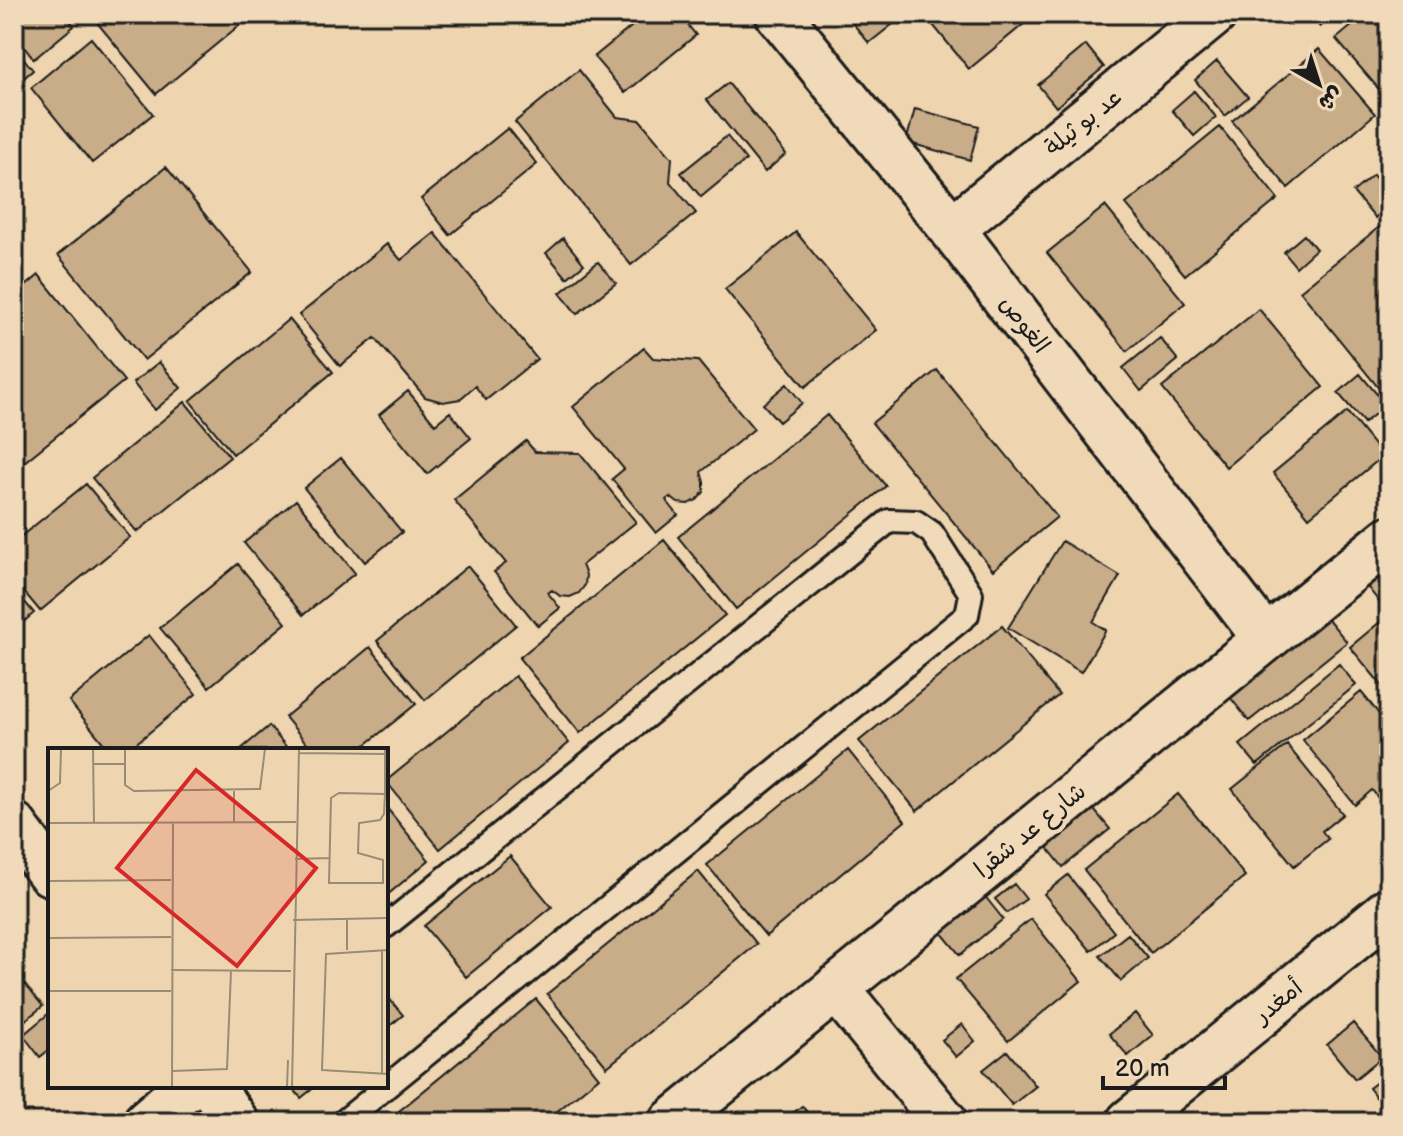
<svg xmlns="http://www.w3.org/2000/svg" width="1403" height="1136" font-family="'Balsamiq Sans','Playpen Sans Arabic',sans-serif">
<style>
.building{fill:#c9ad88;stroke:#1c1c1c;stroke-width:2}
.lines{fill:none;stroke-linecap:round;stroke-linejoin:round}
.lane-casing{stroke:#1c1c1c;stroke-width:28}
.street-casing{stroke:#1c1c1c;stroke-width:50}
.secondary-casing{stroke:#1c1c1c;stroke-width:50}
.lane{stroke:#f0dab9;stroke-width:22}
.street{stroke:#f0dab9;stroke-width:44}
.secondary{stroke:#f0dab9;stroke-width:44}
.labels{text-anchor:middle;stroke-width:8;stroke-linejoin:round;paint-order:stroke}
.street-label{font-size:24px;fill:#1c1c1c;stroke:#f0dab9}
.inset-road{fill:none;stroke:#9a8b75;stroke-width:2}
.view{fill:#d62828;fill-opacity:0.15;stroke:#d62828;stroke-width:4}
.inset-edge{fill:none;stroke:#1c1c1c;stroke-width:4}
</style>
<rect width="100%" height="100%" fill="#eed5b0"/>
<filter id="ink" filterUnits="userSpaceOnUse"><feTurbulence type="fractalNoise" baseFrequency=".0125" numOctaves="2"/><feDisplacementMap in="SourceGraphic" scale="16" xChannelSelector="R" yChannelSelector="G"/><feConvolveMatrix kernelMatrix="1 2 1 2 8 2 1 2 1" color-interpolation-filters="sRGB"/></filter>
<g filter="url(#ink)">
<path class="building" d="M14 14H65L74 26 34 59 14 35Z
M90 14H253L156 94Z
M647 14H679L696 35 625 93 594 57Z
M845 14H901L903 16 869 43Z
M924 14H1036L969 69Z
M1309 14H1335L1320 27Z
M1366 14H1389V101L1336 39Z
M91 38 153 114 92 163 31 88Z
M1086 45 1104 67 1056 107 1038 85Z
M14 46 33 70 18 83 14 78Z
M1319 49 1375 114 1288 188 1232 121Z
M1217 61 1248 97 1225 116 1195 80Z
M579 70 617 117 640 120 672 158 670 182 696 213 631 265 515 122Z
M728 83 786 154 765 172 707 100Z
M1194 91 1216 117 1194 136 1172 110Z
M915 109 979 126 970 160 906 142Z
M1220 127 1278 199 1185 275 1126 204Z
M508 128 537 164 450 235 421 199Z
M727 136 746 160 701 197 681 173Z
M166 167 252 272 144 360 58 255Z
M1373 175 1389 194V206L1375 218 1353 192Z
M1105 206 1185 303 1127 351 1047 253Z
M1389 219V401L1300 291Z
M796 232 876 330 805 387 725 289Z
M435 233 537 359 486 400 475 386 460 399 443 402 425 397 375 338 340 366 299 315 387 244 401 260Z
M1304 235 1316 249 1296 267 1284 252Z
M563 238 584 264 567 278 546 253Z
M598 262 616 283 577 314 560 293Z
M39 275 124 381 18 467 14 462V296Z
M1259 309 1323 387 1226 467 1162 388Z
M289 319 333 372 233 454 190 401Z
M1160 338 1178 360 1141 391 1123 368Z
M644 348 653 358 698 361 754 429 701 472 704 482V492L697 500 688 504 678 503 670 497 666 500 678 515 656 533 612 479 624 469 573 407Z
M159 362 181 388 155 410 133 383Z
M937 370 1057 517 993 570 872 423Z
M1360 374 1386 405 1364 423 1338 393Z
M787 384 802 403 779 422 763 404Z
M408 391 435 424 450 412 471 438 427 474 379 415Z
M185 402 230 457 137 532 92 478Z
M1347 412 1383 456 1309 517 1273 473Z
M827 415 886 486 736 609 678 537Z
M526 441 535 452 580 453 636 522 582 565 586 575 585 585 579 593 570 597 560 596 552 590 548 593 560 608 538 626 494 572 506 563 454 500Z
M341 458 402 532 365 562 304 488Z
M86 484 130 537 40 611 14 580V542Z
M296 500 355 573 303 615 244 543Z
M664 540 725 615 580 733 519 658Z
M1062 541 1120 576 1093 622 1106 630 1081 672 1008 628Z
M1389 558V604L1384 608 1362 580Z
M238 564 286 623 209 687 160 628Z
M468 566 516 625 425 700 377 641Z
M14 589 34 613 14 630Z
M1323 613 1347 642 1249 721 1226 692Z
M1386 617 1389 621V681L1383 687 1350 647Z
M1002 626 1059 695 917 811 859 741Z
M149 635 196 694 128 750H109L69 701Z
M370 647 416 704 359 750H312L285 717Z
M1339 664 1356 685 1257 765 1240 745Z
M515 676 569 743 440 849 386 781Z
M1361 692 1389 726V791L1379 799 1372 790 1355 805 1303 740Z
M269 726 289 750H240Z
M1287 745 1343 814 1322 831 1328 839 1294 866 1232 789Z
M848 750 905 821 766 936 707 865Z
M1178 794 1245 876 1151 953 1084 870Z
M1090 805 1110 829 1063 867 1043 842Z
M386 807 429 860 386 896Z
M510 856 552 907 466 977 424 926Z
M698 871 757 944 607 1067 547 994Z
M1068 875 1114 932 1091 951 1044 894Z
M1014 884 1026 899 1007 913 995 899Z
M984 895 1003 919 960 955 940 931Z
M1031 919 1081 981 1008 1041 956 979Z
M1128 934 1148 958 1121 981 1100 956Z
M14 971 43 1006 19 1025 14 1019Z
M386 995 403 1015 386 1029Z
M536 999 599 1077 544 1122H398L393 1116Z
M1135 1013 1153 1035 1128 1056 1109 1034Z
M48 1014 50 1016V1049L40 1057 23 1035Z
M1353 1023 1382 1057 1355 1079 1327 1045Z
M962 1024 975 1041 956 1057 942 1040Z
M1007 1051 1036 1086 1012 1105 983 1070Z
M1389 1073V1114L1369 1088Z
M291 1086H316L301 1098Z
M802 1106 815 1122H782Z"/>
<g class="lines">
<defs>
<path id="lane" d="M343 1122 967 615 971 594 932 533 916 522 889 521 386 926"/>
<path id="street" d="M778 14 952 229 1266 639
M952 229 1214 14
M836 988 945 1122
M146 1122 188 1086
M672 1122 1389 539
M1129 1122 1389 910"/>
<path id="secondary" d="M14 825 50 873
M211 1086 236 1122"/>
</defs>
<use href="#lane" class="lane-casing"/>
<use href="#street" class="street-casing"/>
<use href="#secondary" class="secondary-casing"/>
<use href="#lane" class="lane"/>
<use href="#street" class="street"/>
<use href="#secondary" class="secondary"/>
</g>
</g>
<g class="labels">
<g class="street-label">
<text transform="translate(1083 122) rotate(-39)" y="8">عد بو ثيلة</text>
<text transform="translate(1025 324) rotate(53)" y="8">الغوص</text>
<text transform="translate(1030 830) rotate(-39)" y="8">شارع عد شقرا</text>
<text transform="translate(1278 1001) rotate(-39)" y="8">أمغدر</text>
</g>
</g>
<g transform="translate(48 748)">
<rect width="340" height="340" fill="#eed5b0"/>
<path class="inset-road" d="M45 1 46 75M77 1V37L86 43 212 41 217 1M250 5 337 6M45 16H77M0 43 12 35 13 1M186 43V75M337 46 291 45 283 50 281 135H335V112L310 105 311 75 332 72 336 66 337 46V1M0 75 248 74M247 111 281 110M0 133 123 132M245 172 340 170M0 190 123 189M299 202V171M340 202 278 206 274 322 340 326M123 222 243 223M0 243H123M124 323 179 321 183 223M334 326V202M124 339 125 75M239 339 240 312M244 339 251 1"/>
<path class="view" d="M148 22 268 120 189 218 69 120Z"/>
<rect width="340" height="340" class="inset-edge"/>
</g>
<rect width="1403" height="1136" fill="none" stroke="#f0dab9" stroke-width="48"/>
<rect x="24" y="24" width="1355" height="1088" fill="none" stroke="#1c1c1c" stroke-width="3" filter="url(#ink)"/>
<g transform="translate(1319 84) rotate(141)" stroke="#f0dab9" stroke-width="6" paint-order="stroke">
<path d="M0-6L14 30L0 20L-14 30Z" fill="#1c1c1c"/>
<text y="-12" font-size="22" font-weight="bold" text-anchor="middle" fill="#1c1c1c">ش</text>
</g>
<path d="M1103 1076v12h122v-12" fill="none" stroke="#1c1c1c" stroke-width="4"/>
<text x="1115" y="1076" font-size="24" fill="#1c1c1c" stroke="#f0dab9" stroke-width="6" paint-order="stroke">20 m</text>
</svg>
